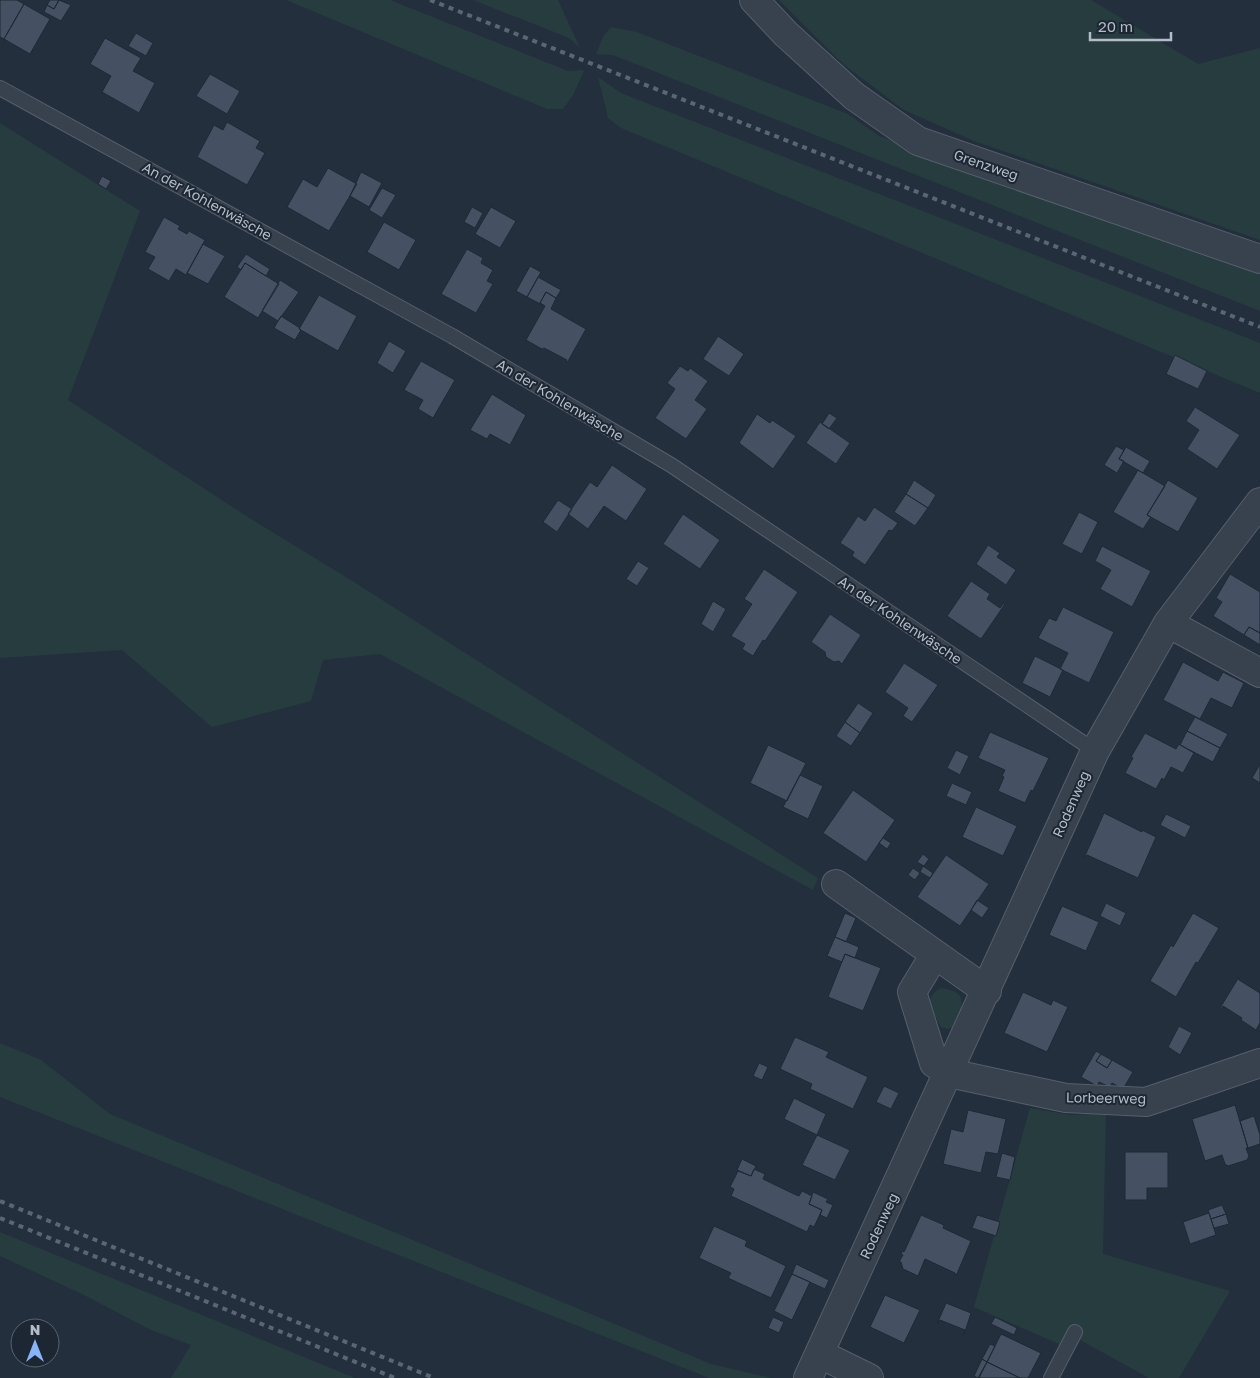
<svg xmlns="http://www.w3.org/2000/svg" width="1260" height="1378" font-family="'Golos Text',sans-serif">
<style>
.green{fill:#263c3f}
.building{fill:#455162;stroke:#1f2835}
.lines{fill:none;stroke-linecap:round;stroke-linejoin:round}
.service-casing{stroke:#565f6c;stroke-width:16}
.minor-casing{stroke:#565f6c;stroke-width:30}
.service{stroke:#38414e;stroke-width:14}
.minor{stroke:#38414e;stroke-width:28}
.rail{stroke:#5a6575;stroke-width:4;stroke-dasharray:5 5;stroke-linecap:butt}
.labels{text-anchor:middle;stroke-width:4;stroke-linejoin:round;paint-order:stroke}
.street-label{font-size:14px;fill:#b4bcc9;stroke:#1d2633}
</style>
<rect width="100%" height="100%" fill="#242f3e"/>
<path class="green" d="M286 0H390L568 71 581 70 584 71 573 95 563 109H547Z
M473 0H558L580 48 569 38Z
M779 0H1091L1198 64 1260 48V240L974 141 904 110 843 64Z
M611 27 637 32 848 114 879 136 1260 275V311L623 59 612 55 596 54 604 35Z
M598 77 621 93 1260 343V393L621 128 608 118Z
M0 123 140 211 68 400 248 517 354 582 818 878 813 890 380 654 323 660 311 701 212 727 122 650 0 658Z
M941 988C945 989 953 990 957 993 968 1001 957 1018 953 1027L948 1029 941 1027C933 1011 921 999 941 988Z
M0 1043 41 1060 110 1114 711 1364 772 1378H709L0 1097Z
M1030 1108 1071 1115 1106 1113 1103 1254 1230 1291 1179 1378H1149L1080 1340 1059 1344 974 1307Z
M0 1232 355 1378H171L191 1345 151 1330 82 1294 0 1256Z"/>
<path class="building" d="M0 0H17L24 4 4 39 0 37Z
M50 0H59L54 9 47 5Z
M59 0 71 5 61 21 44 12 47 5 54 9Z
M24 4 50 19 30 54 4 39Z
M136 33 153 43 146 56 128 46Z
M105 38 141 58 133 71 155 83 139 113 102 92 111 76 90 64Z
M210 74 240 91 227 114 196 96Z
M227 122 260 141 256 148 265 153 247 185 197 157 214 125 223 130Z
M328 168 357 184 329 231 287 207 303 179 317 187Z
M361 172 382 183 369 207 350 196Z
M102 176 111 181 106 189 98 184Z
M382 188 396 195 382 218 369 210Z
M472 207 483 213 475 228 464 222Z
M491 207 516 221 500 248 475 234Z
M164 217 180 226 178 229 187 234 189 231 205 240 186 275 176 269 169 281 148 269 155 257 145 252Z
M384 222 416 240 399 270 367 252Z
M203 244 225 256 208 284 187 273Z
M467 249 483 258 481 263 493 270 487 281 493 284 476 313 441 294Z
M246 254 270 269 266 276 245 263 241 270 237 267Z
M245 263 279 284 258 318 224 297Z
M530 266 541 272 527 297 516 291Z
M538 277 561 290 556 298 546 292 540 303 544 306 527 297Z
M280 280 299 292 278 321 262 311Z
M546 292 556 298 551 309 586 329 567 363 566 362 567 360 544 348 541 350 542 349 526 340 545 306 540 303Z
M319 295 357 316 338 351 299 329Z
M281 316 300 328 299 329 301 330 295 340 274 328Z
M718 336 744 354 729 376 703 359Z
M389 341 406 351 393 373 377 363Z
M1175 355 1207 371 1198 389 1166 374Z
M421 361 455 380 433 418 418 409 423 400 404 390Z
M680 366 688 371 690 368 708 381 695 400 707 409 686 439 655 418 675 389 667 383Z
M492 394 526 415 510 445 490 434 487 439 470 430Z
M1195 407 1240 435 1217 469 1187 449 1199 430 1186 421Z
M829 413 837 418 829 429 822 424Z
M757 414 770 423 772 420 796 436 773 469 739 443Z
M820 422 850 443 836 464 806 443Z
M1116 446 1124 450 1119 459 1124 461 1117 473 1104 465Z
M1126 447 1150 461 1143 473 1119 459Z
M612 465 647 489 626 521 604 506 588 529 568 514 590 482 597 487Z
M1138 470 1165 486 1147 515 1151 517 1143 529 1113 512Z
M914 480 936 495 928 508 906 494Z
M1168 480 1198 498 1178 532 1147 515Z
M906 494 928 508 915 526 894 512Z
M558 500 572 509 557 532 543 522Z
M874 507 898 523 892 531 889 530 865 565 852 556 854 552 840 543 858 516 865 521Z
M1079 512 1098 522 1082 554 1062 544Z
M683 514 720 540 700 569 663 544Z
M988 545 1000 553 997 557 1016 570 1006 585 976 564Z
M1102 546 1151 571 1132 607 1100 589 1111 570 1095 561Z
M638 561 649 568 637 586 626 579Z
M764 569 798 592 765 641 763 640 753 656 742 649 745 644 731 636 752 604 744 599Z
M1230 574 1260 592V633L1249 627 1244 635 1213 616 1222 602 1216 598Z
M971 581 990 594 987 599 1000 608 1004 603 1005 604 981 639 947 616Z
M713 601 726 609 713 632 701 624Z
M1063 607 1114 632 1089 683 1060 669 1068 653 1038 638 1049 618 1056 621Z
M830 614 861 635 842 664 839 661 834 662 826 657 825 652 811 642Z
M1249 627 1260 633V645L1244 635Z
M1035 656 1063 670 1050 697 1022 683Z
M1183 662 1218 681 1223 672 1244 683 1232 708 1211 698 1200 719 1163 700Z
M904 663 938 685 912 722 903 716 908 708 885 692Z
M858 703 873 713 860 733 845 722Z
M1195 717 1228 734 1220 748 1187 731Z
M845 722 860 733 851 746 836 736Z
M1187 731 1220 748 1213 762 1180 745Z
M990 732 1049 758 1033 791 1031 790 1025 803 998 791 1004 777 1002 776 1005 770 978 758Z
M1145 733 1176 749 1179 744 1194 753 1183 773 1171 767 1164 780 1162 778 1156 789 1125 773 1133 758 1131 757Z
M768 745 806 763 787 801 750 783Z
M956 750 969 756 960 775 947 768Z
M1260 764V783L1252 778Z
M800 775 823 786 808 819 783 807Z
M952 783 972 792 966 805 946 796Z
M853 790 895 820 866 862 823 833Z
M976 807 1017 826 1003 856 962 837Z
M1104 813 1142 832V830L1156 837 1138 878 1087 855 1084 858Z
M1166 814 1191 826 1185 838 1160 825Z
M883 838 891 843 887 849 879 843Z
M923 854 929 859 924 866 917 862Z
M946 855 989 884 960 926 917 897Z
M923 866 933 873 930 878 920 872Z
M913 868 920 873 915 880 908 875Z
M977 900 989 908 982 918 971 910Z
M1106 903 1126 913 1120 926 1100 916Z
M1062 906 1099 922 1086 951 1049 935Z
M845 913 856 918 846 942 835 937Z
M1193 913 1219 928 1198 963 1196 962 1176 997 1150 981 1171 945 1173 947Z
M835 937 859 947 855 958 845 954 842 962 827 956Z
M845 954 881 968 863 1011 828 997Z
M1239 977V980L1260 993V1023L1256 1030 1241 1020 1242 1018 1223 1006 1221 1009 1220 1008Z
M1023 992 1051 1005 1053 1000 1068 1007 1047 1052 1004 1033Z
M1179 1026 1192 1033 1180 1055 1168 1047Z
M795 1037 829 1052 826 1057 868 1077 853 1109 810 1089 812 1084 780 1069Z
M1096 1051 1101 1054 1096 1061 1107 1068 1112 1060 1133 1072 1123 1089 1112 1083 1110 1087 1099 1082 1097 1086 1081 1077Z
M1101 1054 1112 1060 1107 1068 1096 1061Z
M759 1063 768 1067 762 1080 753 1076Z
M884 1086 899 1093 891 1109 876 1102Z
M794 1098 826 1114 817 1135 784 1119Z
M1235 1105 1248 1148H1246L1249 1156 1247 1160 1228 1166 1225 1164 1222 1155 1205 1161 1192 1119Z
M968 1110 1006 1119 998 1154 986 1152 981 1173 943 1164 951 1129 963 1132Z
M1254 1116 1260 1135V1144L1248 1148 1240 1121Z
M817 1135 850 1150 835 1180 802 1165Z
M1125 1152H1168V1188H1147V1200H1125Z
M1002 1153 1015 1157 1010 1180 996 1177Z
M742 1159 756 1166 751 1176 737 1170Z
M754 1169 765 1174 763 1179 794 1194 799 1196 802 1191 812 1196 809 1204 822 1210 814 1227 810 1225 807 1232 731 1196 734 1189 730 1187 738 1171 751 1176Z
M813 1192 828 1199 826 1202 833 1205 827 1218 820 1215 822 1210 809 1204Z
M1222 1205 1226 1214 1211 1219 1208 1210Z
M1209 1213 1216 1235 1190 1244 1183 1222Z
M1226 1214 1229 1224 1214 1228 1211 1219Z
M921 1215 944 1225 943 1228 971 1241 956 1276 955 1273 925 1259 918 1276 903 1269 901 1262H899L903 1255 901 1254 902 1251 904 1252Z
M977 1215 1000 1222 996 1236 972 1228Z
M714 1226 747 1241 745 1246 786 1266 771 1298 728 1278 731 1273 699 1258Z
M796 1264 829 1280 825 1289 792 1274Z
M792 1274 810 1282 792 1320 774 1311Z
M885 1295 920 1310 904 1343 870 1327Z
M946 1303 971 1313 964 1335 965 1330 940 1320 937 1324Z
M773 1317 784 1322 779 1333 768 1328Z
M995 1317 1017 1328 1014 1335 991 1324Z
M1001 1334 1041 1353 1028 1378H1020L987 1362Z
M990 1344 995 1346 987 1362 982 1359Z
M982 1359 987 1362 978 1378 974 1376Z
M987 1362 1020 1378H979Z"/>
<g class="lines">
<defs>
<path id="service" d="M0 88 452 336 671 465 1095 751
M1051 1378 1075 1332"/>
<path id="minor" d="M754 0 786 34 854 96 918 141 1260 259
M1168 623 1260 673
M836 884 987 991
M935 954 912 992 934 1063 949 1073 1066 1098 1146 1102 1260 1063
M820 1354 869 1378
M808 1378 1095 751 1168 623 1260 502"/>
</defs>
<use href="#service" class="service-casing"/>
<use href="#minor" class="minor-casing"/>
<use href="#service" class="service"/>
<use href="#minor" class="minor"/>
<path class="rail" d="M430 0 1260 327
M0 1201 434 1378
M0 1218 395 1378"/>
</g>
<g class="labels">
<g class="street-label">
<text transform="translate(986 165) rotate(19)" y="5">Grenzweg</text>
<text transform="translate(207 201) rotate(29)" y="5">An der Kohlenwäsche</text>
<text transform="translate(560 400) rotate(31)" y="5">An der Kohlenwäsche</text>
<text transform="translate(900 620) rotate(34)" y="5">An der Kohlenwäsche</text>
<text transform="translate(1071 804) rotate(-66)" y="5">Rodenweg</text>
<text transform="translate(1106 1098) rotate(1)" y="5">Lorbeerweg</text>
<text transform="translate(879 1226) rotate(-65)" y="5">Rodenweg</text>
</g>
</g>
<g transform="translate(35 1343)"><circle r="24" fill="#1d2633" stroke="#59626f"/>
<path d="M0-4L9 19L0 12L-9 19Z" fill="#8ab4f8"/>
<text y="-8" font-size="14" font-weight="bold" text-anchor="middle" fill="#b4bcc9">N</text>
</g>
<path d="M1090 32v8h81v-8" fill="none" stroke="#b4bcc9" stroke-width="2.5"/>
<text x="1098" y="32" font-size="15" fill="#b4bcc9" stroke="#1d2633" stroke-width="4" paint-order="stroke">20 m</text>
</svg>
